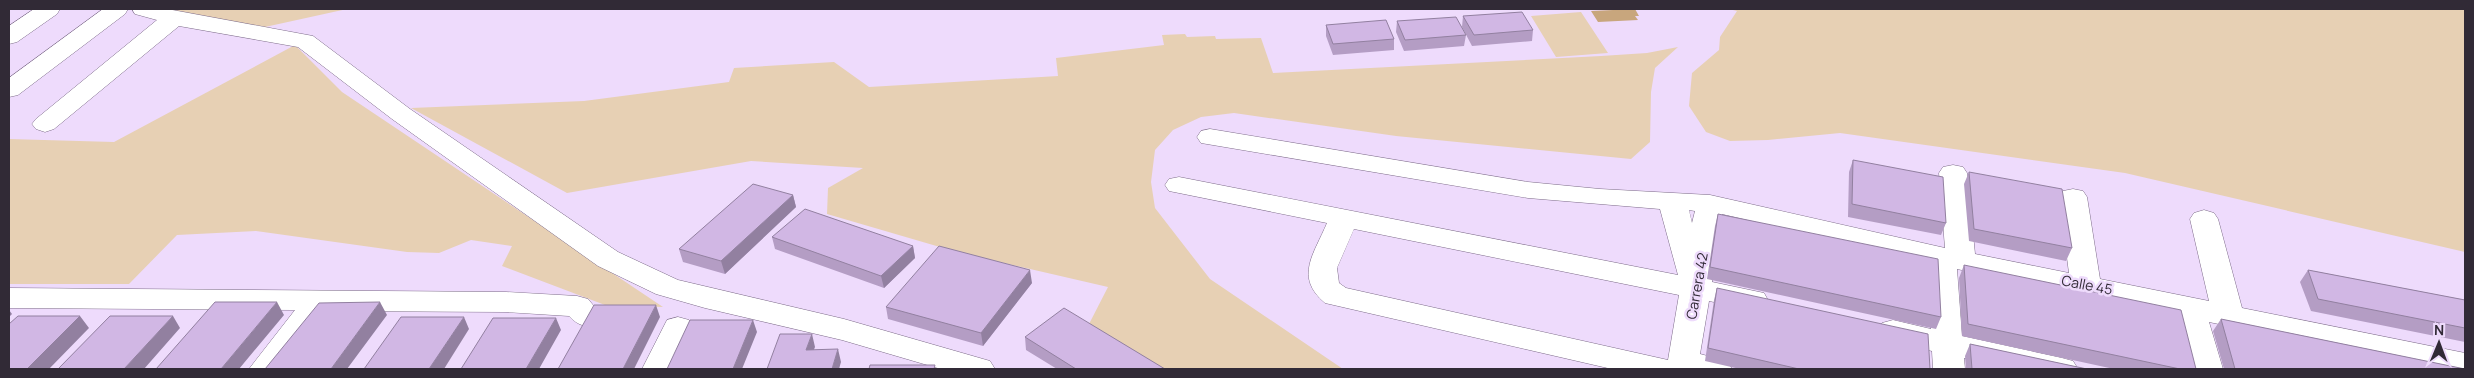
<svg xmlns="http://www.w3.org/2000/svg" width="2474" height="378" font-family="Manrope,sans-serif">
<style>
.green{fill:#e7d0b4}
.water{fill:#c8a67d}
.lines{fill:none;stroke-linecap:round;stroke-linejoin:round}
.minor-casing{stroke:#7d6c89;stroke-width:1}
.minor{fill:#fff;fill-rule:evenodd}
.wall{fill:#b49dc4}
.shaded-wall{fill:#9280a0}
.building{fill:#d1b7e4;stroke:#9280a0}
.labels{text-anchor:middle;stroke-width:5;stroke-linejoin:round;paint-order:stroke}
.street-label{font-size:14px;fill:#312a36;stroke:#eedbfc}
</style>
<rect width="100%" height="100%" fill="#eedbfc"/>
<path class="green" d="M161 9H347L265 27 198 18Z
M1729 9H2465V252L2125 173 1840 133 1768 140 1730 141 1706 132 1689 106 1692 73 1719 50 1720 37 1737 11Z
M1581 12 1608 53 1556 57 1531 16Z
M1185 34 1187 37 1215 36 1216 39 1261 38 1273 73 1601 56 1647 53 1678 47 1655 68 1651 92 1650 142 1631 159 1396 136 1234 113 1201 117 1173 130 1155 150 1151 182 1155 208 1210 279 1343 369H1157L1088 326 1108 287 957 252 827 214 828 188 863 168 751 161 567 193 411 108 584 101 729 82 734 68 834 62 869 87 1058 76 1056 58 1164 45 1162 35Z
M295 45 342 92 663 307 605 305 502 266 512 246 471 240 439 253 407 252 256 231 177 235 129 284H9V139L114 142Z"/>
<path class="water" d="M1635 9 1639 16H1635L1638 20 1598 22 1591 11Z"/>
<g class="lines">
<defs>
<path id="minor" d="M34 9H60L57 14 17 42 9 44V26Z
M103 9H128L125 14 18 95 9 97V78Z
M132 9H167L313 36 410 109 618 252 678 280 844 319 990 361 995 369H941L842 340 705 308 656 294 598 266 392 119 298 47 179 26 54 129 45 132 36 129 32 124 36 119 157 20 135 14Z
M1210 129 1528 182 1600 189 1710 195 1945 248 1939 173 1943 167 1953 165 1963 167 1967 173 1975 254 2069 273 2059 197 2063 191 2073 189 2083 191 2087 197 2100 279 2209 301 2190 219 2194 213 2204 210 2214 213 2218 219 2242 308 2465 353V369H2436L2209 322 2223 369H2191L2176 315 1957 269 1962 336 2062 358 2073 361 2078 369H2013L1964 358 1965 369H1933L1932 351 1882 339 1877 331 1882 323 1893 320 1931 329 1927 262 1722 214 1712 282 1764 293 1768 300 1764 307 1753 310 1709 301 1700 354 1727 361 1732 369H1612L1325 303C1294 277 1314 254 1327 223L1179 193 1169 191 1165 185 1169 179 1179 177 1678 275 1660 209 1528 198 1201 143 1197 137 1201 131ZM1689 210 1695 211 1692 223ZM1354 229 1679 295 1668 360 1346 288 1339 283 1337 268Z
M9 288 506 292 577 296 588 299 603 317 599 324C585 328 579 326 569 316L506 312 329 311 283 369H249L295 310 9 308Z
M678 317 689 320 694 328 674 369H642L667 320Z"/>
</defs>
<use href="#minor" class="minor-casing"/>
<use href="#minor" class="minor"/>
</g>
<path class="wall" d="M1463 16 1533 30 1532 41 1472 46 1462 27Z
M1397 21 1466 35 1464 46 1404 51 1396 32Z
M1326 25 1394 39V50L1333 55 1326 36Z
M1853 160 1946 223 1941 235 1848 217 1849 172Z
M1969 172 2072 248 2066 261 1969 241 1964 184Z
M793 195 796 207 725 274 683 262 679 249Z
M1718 214 1941 317 1936 329 1707 279 1715 226Z
M772 237 913 246 915 258 884 288 775 249Z
M1964 265 2196 369H2114L1962 336 1959 278Z
M2308 270 2465 300V342L2311 311 2300 282Z
M1032 283 983 346 888 319 886 307Z
M1717 288 1930 369H1740L1705 361 1714 300Z
M2221 319 2465 369H2224L2213 331Z
M1025 337 1165 369H1057L1026 350Z
M1970 344 2087 369H1966L1965 356Z"/>
<path class="shaded-wall" d="M793 195 796 207 725 274 721 261Z
M913 246 915 258 884 288 881 276Z
M1030 270 1032 283 983 346 981 333Z
M277 302 284 315 239 369H221Z
M380 302 387 315 347 369H331Z
M656 305 660 317 634 369H623Z
M9 310 12 314 9 317Z
M80 316 89 328 49 369H27Z
M173 316 180 328 144 369H124Z
M464 317 469 329 444 369H429Z
M556 318 561 330 539 369H526Z
M753 320 757 332 742 369H733Z
M812 334 815 347 809 362 806 350Z
M838 349 841 362 839 369H832Z"/>
<path class="building" d="M1522 12 1533 30 1474 35 1463 16Z
M1456 17 1466 35 1405 40 1397 21Z
M1386 20 1394 39 1333 44 1326 25Z
M1853 160 1943 177 1946 223 1852 204Z
M1969 172 2062 189 2072 248 1974 229Z
M753 184 793 195 721 261 679 249Z
M805 209 913 246 881 276 772 237Z
M1718 214 1938 259 1941 317 1710 267Z
M939 246 1030 270 981 333 886 307Z
M1964 265 2181 310 2196 369H2180L1968 324Z
M2308 270 2465 300V328L2318 299Z
M1717 288 1928 334 1930 369H1799L1708 348Z
M215 302H277L221 369H156Z
M380 302 331 369H265L319 303Z
M594 305H656L623 369H558Z
M1064 308 1165 369H1076L1025 337Z
M18 316H80L27 369H9V324Z
M110 316H173L124 369H58Z
M401 317H464L429 369H364Z
M493 318H556L526 369H461Z
M2221 319 2465 369H2235Z
M690 320H753L733 369H667Z
M780 334H812L806 350 838 349 832 369H767Z
M1970 344 2087 369H1972Z
M870 365H935L934 369H869Z"/>
<g class="labels">
<g class="street-label">
<text transform="translate(2087 285) rotate(11)" y="5">Calle 45</text>
<text transform="translate(1697 286) rotate(-80)" y="5">Carrera 42</text>
</g>
</g>
<rect width="2474" height="378" fill="none" stroke="#312a36" stroke-width="20"/>
<g transform="translate(2439 343) rotate(1)" stroke="#eedbfc" stroke-width="4" paint-order="stroke">
<path d="M0-4L9 19L0 12L-9 19Z" fill="#312a36"/>
<text y="-8" font-size="14" font-weight="bold" text-anchor="middle" fill="#312a36">N</text>
</g>
</svg>
